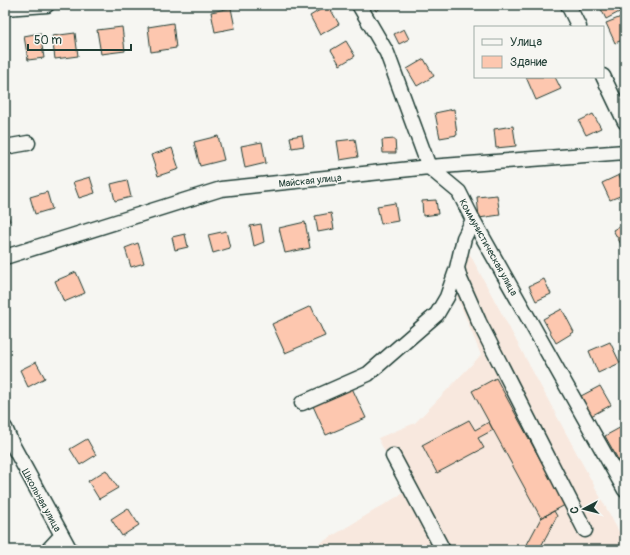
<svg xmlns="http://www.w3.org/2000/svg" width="630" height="555" font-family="Pangolin,sans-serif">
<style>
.built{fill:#f8e8de}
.building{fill:#fdc7af;stroke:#1f3d34}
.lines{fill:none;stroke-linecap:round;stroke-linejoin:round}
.minor-casing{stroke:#1f3d34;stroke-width:17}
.minor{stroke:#f6f6f2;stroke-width:14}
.labels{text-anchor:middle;stroke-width:3;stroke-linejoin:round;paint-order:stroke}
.street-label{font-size:10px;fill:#1f3d34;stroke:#f6f6f2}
</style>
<rect width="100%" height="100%" fill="#f6f6f2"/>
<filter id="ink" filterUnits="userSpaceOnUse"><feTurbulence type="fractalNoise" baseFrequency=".025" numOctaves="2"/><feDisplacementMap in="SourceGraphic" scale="8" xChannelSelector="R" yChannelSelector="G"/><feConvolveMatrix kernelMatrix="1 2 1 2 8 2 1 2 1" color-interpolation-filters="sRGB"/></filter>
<g filter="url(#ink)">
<path class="built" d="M467 249 625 543V550H309L405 492 378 438 415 423 481 355 453 287Z"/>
<path class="building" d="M328 5 339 24 320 35 310 16Z
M372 5H385L376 11Z
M599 5H623L625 9 606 19Z
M231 8 235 28 215 32 211 12Z
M621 17 625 27V39L615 43 606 23Z
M173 23 176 48 151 52 148 27Z
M122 27 125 51 101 54 97 30Z
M404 29 409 39 399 44 394 34Z
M40 33 44 58 28 60 24 36Z
M75 33 78 56 55 59 52 36Z
M346 41 355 56 340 65 331 50Z
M424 59 434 76 417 86 407 69Z
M526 77H555L561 89 536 100Z
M454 109 457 135 440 138 435 113Z
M593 114 601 128 586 135 579 121Z
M513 126 516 146 496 148 494 129Z
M302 135 304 146 292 148 290 137Z
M218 136 224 160 200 166 194 142Z
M355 139 358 157 340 160 337 141Z
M395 139 396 153H383L382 140Z
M262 142 266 163 245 168 241 146Z
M172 148 179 169 158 176 151 155Z
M619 175 625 188V194L610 200 602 183Z
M90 177 95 193 79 198 73 182Z
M127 180 131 197 115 201 111 184Z
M47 192 52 209 35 214 30 197Z
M497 195 500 215 479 218 477 197Z
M436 200 438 214 423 216 422 201Z
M395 203 398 221 381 224 377 206Z
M5 207 10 221 5 223Z
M331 213 334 229 318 232 315 216Z
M305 222 310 248 285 253 279 228Z
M625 223V244L622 246 613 230Z
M261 224 264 242 254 246 250 226Z
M226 231 230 248 213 253 208 235Z
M185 234 188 247 175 250 172 237Z
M138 243 144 263 131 267 125 248Z
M76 272 85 293 64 302 55 281Z
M544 279 551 294 536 301 529 286Z
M311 306 325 336 285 353 272 324Z
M562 309 574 332 556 343 543 319Z
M610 342 620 363 598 373 589 351Z
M36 362 45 378 28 387 20 370Z
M496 378 565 505 541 518 472 391Z
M600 386 611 405 591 416 581 396Z
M352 388 366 418 326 435 313 406Z
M469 420 475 430 489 422 493 430 478 438 484 448 437 473 422 445Z
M625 425V472L605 436Z
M87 439 96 455 80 465 70 449Z
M106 470 118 488 99 499 88 481Z
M128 508 139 525 122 536 111 519Z
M554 511 557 516 539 550H524L541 518Z"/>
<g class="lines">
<defs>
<path id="minor" d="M359 5 387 53 429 167 459 192 473 220 625 490
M568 5 579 27
M5 8 47 5
M603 76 625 122
M5 147 28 143
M473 220 464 238 457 268 460 279 479 322 585 530
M5 257 221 189 429 167 625 152
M302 403 368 374 437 314 447 297 457 268
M5 428 12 444 70 550
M393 456 443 550
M48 550 62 535"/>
</defs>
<use href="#minor" class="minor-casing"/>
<use href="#minor" class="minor"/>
</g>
</g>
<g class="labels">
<g class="street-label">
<text transform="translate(310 180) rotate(-6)" y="4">Майская улица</text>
<text transform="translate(489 247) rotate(61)" y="4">Коммунистическая улица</text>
<text transform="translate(42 500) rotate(61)" y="4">Школьная улица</text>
</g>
</g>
<rect width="630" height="555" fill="none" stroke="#f6f6f2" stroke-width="20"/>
<rect x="10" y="10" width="610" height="535" fill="none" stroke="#1f3d34" stroke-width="1.5" filter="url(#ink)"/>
<rect x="474" y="26" width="130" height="52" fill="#f6f6f2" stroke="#a0aca6"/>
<rect x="482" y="39" width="20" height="6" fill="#f6f6f2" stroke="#a0aca6"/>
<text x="510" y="46" font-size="12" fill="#1f3d34">Улица</text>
<rect x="482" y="56" width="20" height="12" fill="#fdc7af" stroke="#a0aca6"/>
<text x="510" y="66" font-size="12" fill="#1f3d34">Здание</text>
<g transform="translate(584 509) rotate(263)" stroke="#f6f6f2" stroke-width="3" paint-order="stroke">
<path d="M0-3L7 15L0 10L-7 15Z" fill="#1f3d34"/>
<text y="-6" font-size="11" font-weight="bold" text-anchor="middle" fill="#1f3d34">С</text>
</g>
<path d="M28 44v6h103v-6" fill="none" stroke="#1f3d34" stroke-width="2"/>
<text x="34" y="44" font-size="12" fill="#1f3d34" stroke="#f6f6f2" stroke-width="3" paint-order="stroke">50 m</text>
</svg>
